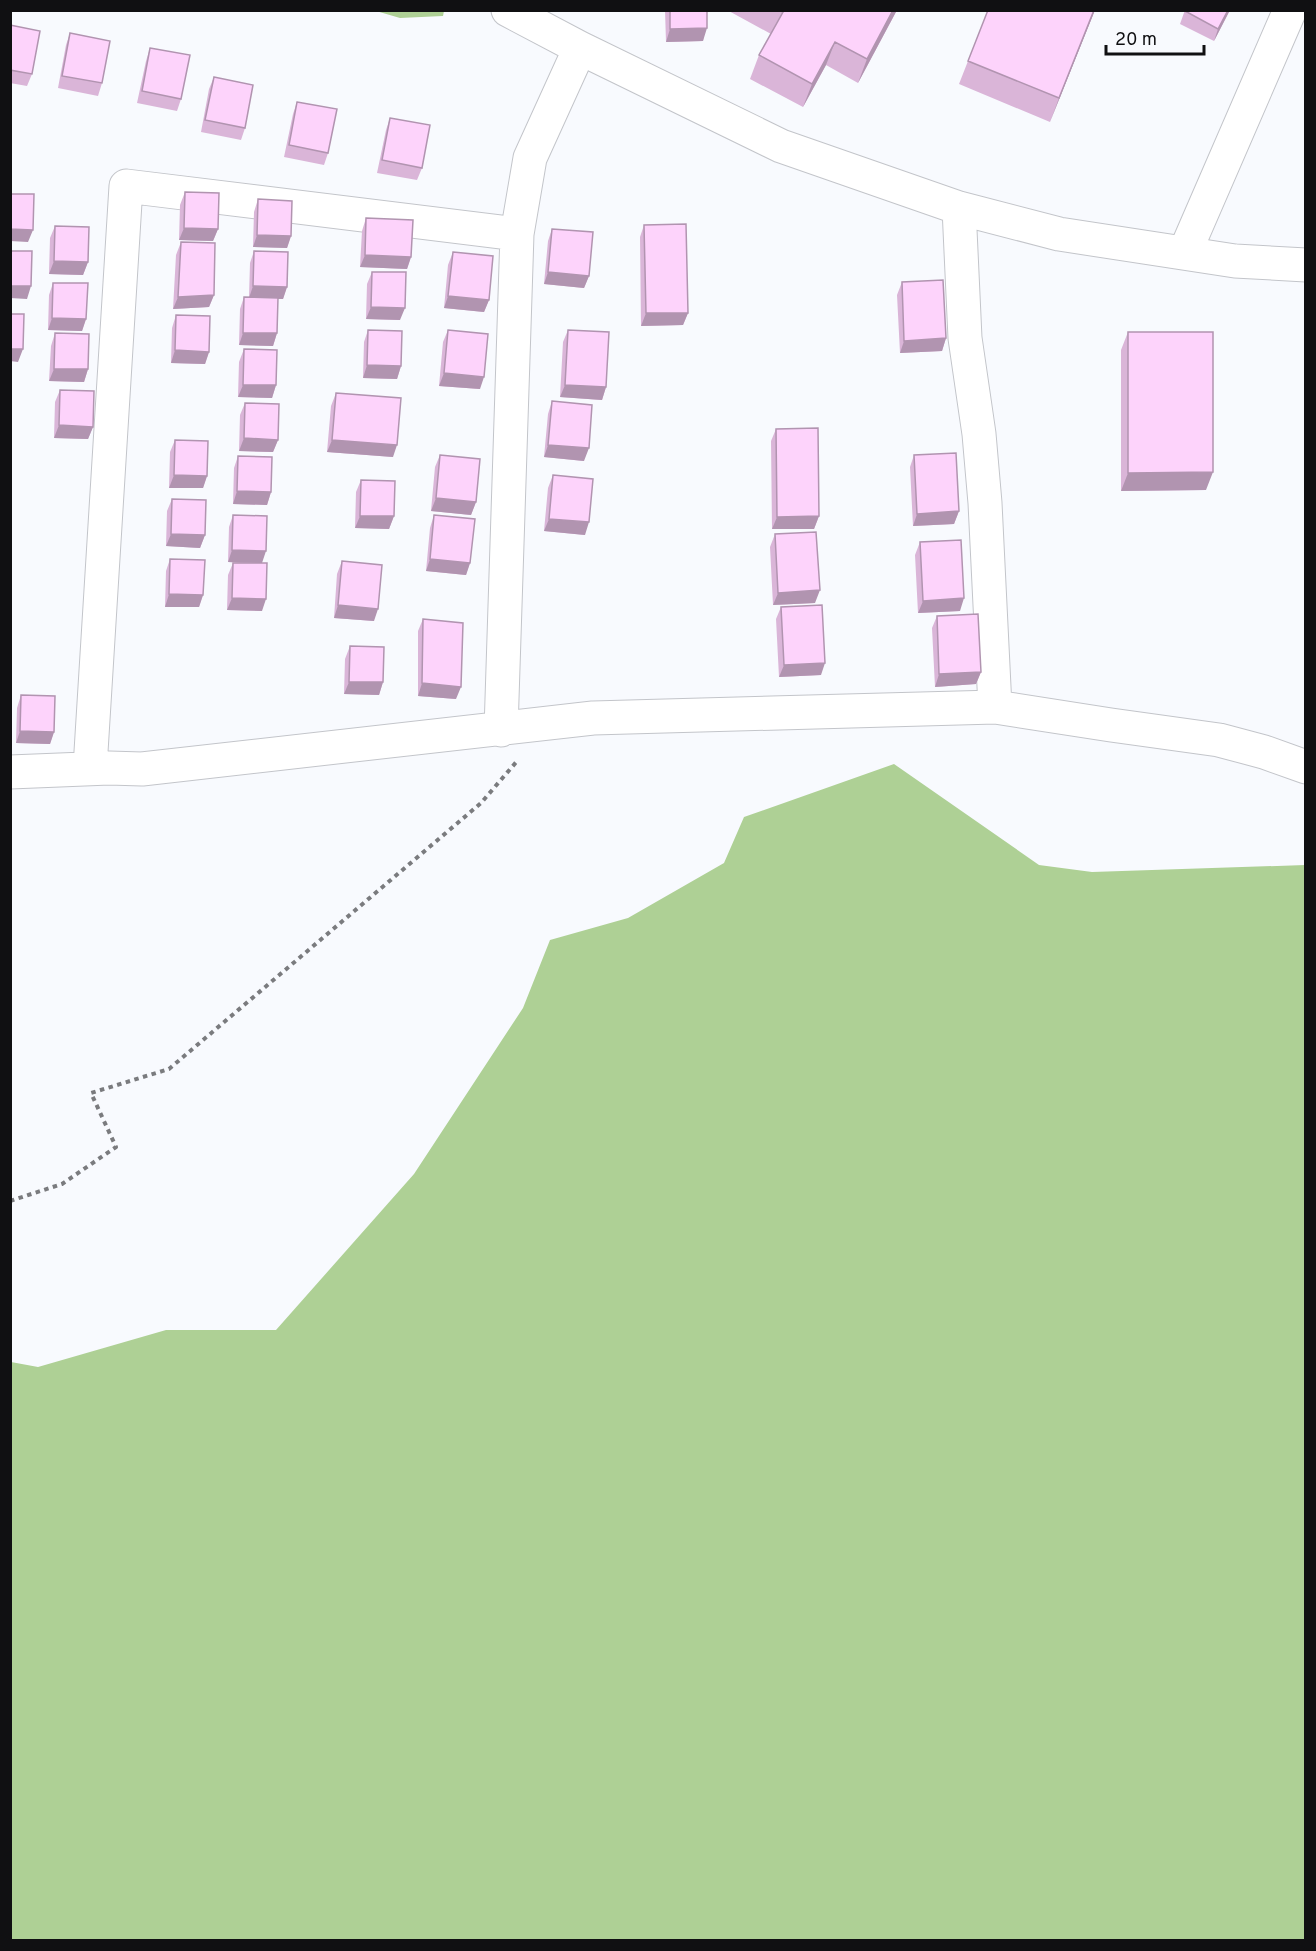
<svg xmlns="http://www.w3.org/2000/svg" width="1316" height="1951" font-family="Overpass,sans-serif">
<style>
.forest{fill:#aed095}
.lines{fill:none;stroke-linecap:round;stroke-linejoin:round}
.minor-casing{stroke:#c3c5ca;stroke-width:35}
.path{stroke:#7a7b7e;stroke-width:4;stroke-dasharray:4.5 4.5;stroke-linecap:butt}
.minor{stroke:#fff;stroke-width:33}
.wall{fill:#dab5d8}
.shaded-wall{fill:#b194b0}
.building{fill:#fdd3fb;stroke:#b194b0;stroke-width:1.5}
</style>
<rect width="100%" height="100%" fill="#f8fafe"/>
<path class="forest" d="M376 11 444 10V11L443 16 400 18Z
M894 764 1039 865 1092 872 1305 865V1940H11V1362L38 1367 166 1330H276L414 1174 523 1008 550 940 628 918 724 863 744 817Z"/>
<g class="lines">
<defs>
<path id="minor" d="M508 10 580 48 781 146 959 208 1059 234 1235 261 1306 265
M959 208 965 338 979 434 985 503 995 707
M1185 252 1290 10
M501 730 517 234 530 158 580 48
M90 768 126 186 517 234
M10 772 109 768 142 769 593 718 995 707 1111 725 1219 740 1264 752 1306 767"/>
</defs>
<use href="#minor" class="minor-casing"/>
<path class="path" d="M10 1201 62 1184 116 1147 91 1093 169 1069 481 803 518 760"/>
<use href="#minor" class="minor"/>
</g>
<path class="wall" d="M665 10H707L703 41 666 42Z
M727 10H897L858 83 826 65 803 107 750 79 759 55 771 34Z
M988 10H1095L1050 122 959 84Z
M1185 10H1230L1214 41 1180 24Z
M10 25 32 74 27 86 10 83Z
M70 33 102 83 98 96 58 88 66 45Z
M150 48 181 99 177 111 137 103 146 61Z
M214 77 245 128 241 140 201 132 209 89Z
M297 102 328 153 324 165 284 157 293 114Z
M390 118 422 168 417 180 377 173 386 130Z
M185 192 218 229 213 241 179 240 180 205Z
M258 199 291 236 287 248 253 247 254 212Z
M366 218 411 257 407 269 360 267 362 231Z
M644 225 688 313 683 325 641 326 640 237Z
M55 226 88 262 83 275 49 274 50 238Z
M552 229 589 276 584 288 544 284 548 241Z
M181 242 214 295 209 307 173 309 176 255Z
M254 251 287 287 283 299H278L277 333 273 346 239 345 240 309 244 297H249L250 263Z
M453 252 489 300 484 312 444 308 448 265Z
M372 272 400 320 366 319 367 284Z
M902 282 946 338 942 351 900 353 897 295Z
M53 283 86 319 82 331 48 330 49 295Z
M176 315 209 352 205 364 171 363 172 328Z
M368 330 401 366 397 379 363 378 364 342Z
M448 330 480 389 439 386 443 342Z
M568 330 606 387 602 400 560 397 563 342Z
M1128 332 1206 490 1121 491V350Z
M55 333 88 369 84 382 49 381 51 346Z
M244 349 276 385 272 398 238 397 239 362Z
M60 390 93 427 88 439 54 438 55 402Z
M336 393 393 457 327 452 331 406Z
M552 401 584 461 544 457 548 414Z
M245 403 278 440 273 452 239 451 240 415Z
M776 429 819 516 814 529H772L771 441Z
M175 440 207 476 203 488H169L170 452Z
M440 455 476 502 471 515 431 511 435 467Z
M914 455 959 511 954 524 913 526 910 467Z
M238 456 271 492 267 505 233 504 234 468Z
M553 475 585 535 544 531 548 488Z
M361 480 394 516 389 529 355 528 356 492Z
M172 499 205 535 200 548 166 546 167 511Z
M233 515 262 563V611L227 610 228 575 233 563H241L228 562 229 527Z
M434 515 470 563 466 575 426 571 430 528Z
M775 534 815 603 773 605 770 547Z
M920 542 960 611 918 613 915 555Z
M170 559 203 595 199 607H165L166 571Z
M342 561 374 621 334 618 337 574Z
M781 607 821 675 779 677 776 619Z
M937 616 981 672 976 684 935 687 932 628Z
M423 619 456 699 418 696V631Z
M350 646 383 682 379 695 344 694 345 659Z
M21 695 54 732 50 744 16 743 17 708Z"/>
<path class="shaded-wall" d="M893 10H897L858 83 867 59Z
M1094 10H1095L1050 122 1059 98Z
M1228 10H1230L1214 41 1218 29Z
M707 28 703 41 666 42 670 29Z
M835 42 826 65 803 107 812 84Z
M184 228 218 229 213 241 179 240Z
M10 229 33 230 28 242 10 241Z
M257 235 291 236 287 248 253 247Z
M365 255 411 257 407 269 360 267Z
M54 261 88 262 83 275 49 274Z
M548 272 589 276 584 288 544 284Z
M10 286H31L27 299 10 298Z
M253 286 287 287 283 299 249 298Z
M214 295 209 307 173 309 178 297Z
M448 296 489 300 484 312 444 308Z
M371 307 405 308 400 320 366 319Z
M646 313H688L683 325 641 326Z
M52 318 86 319 82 331 48 330Z
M243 333H277L273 346 239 345Z
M946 338 942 351 900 353 904 341Z
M10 349H23L18 362 10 361Z
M175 350 209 352 205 364 171 363Z
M367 365 401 366 397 379 363 378Z
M54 369H88L84 382 49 381Z
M444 373 484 377 480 389 439 386Z
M243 385H276L272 398 238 397Z
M565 385 606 387 602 400 560 397Z
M59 425 93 427 88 439 54 438Z
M244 438 278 440 273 452 239 451Z
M332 440 397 445 393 457 327 452Z
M548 445 589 448 584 461 544 457Z
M1213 472 1206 490 1121 491 1128 473Z
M174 475 207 476 203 488H169Z
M237 491 271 492 267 505 233 504Z
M436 498 476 502 471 515 431 511Z
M959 511 954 524 913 526 917 514Z
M360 516H394L389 529 355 528Z
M819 516 814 529H772L777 517Z
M549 519 589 522 585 535 544 531Z
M171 534 205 535 200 548 166 546Z
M232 550 266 551 262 563 228 562Z
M430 559 470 563 466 575 426 571Z
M820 590 815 603 773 605 778 593Z
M169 594 203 595 199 607H165Z
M232 598 266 599 262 611 227 610Z
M964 598 960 611 918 613 923 601Z
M338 605 378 609 374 621 334 618Z
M825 663 821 675 779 677 784 665Z
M981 672 976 684 935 687 939 674Z
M349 682H383L379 695 344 694Z
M422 683 461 687 456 699 418 696Z
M20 731 54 732 50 744 16 743Z"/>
<path class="building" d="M670 10H707V28L670 29Z
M779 10H893L867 59 835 42 812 84 759 55 783 12Z
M988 10H1094L1059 98 968 61Z
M1185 10H1228L1218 29 1185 11Z
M10 25 40 31 32 74 10 70Z
M70 33 110 41 102 83 62 76Z
M150 48 190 55 181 99 142 91Z
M214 77 253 85 245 128 205 120Z
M297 102 337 109 328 153 289 145Z
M390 118 430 125 422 168 382 160Z
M185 192 219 193 218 229 184 228Z
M10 194H34L33 230 10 229Z
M258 199 292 201 291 236 257 235Z
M366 218 413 220 411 257 365 255Z
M686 224 688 313H646L644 225Z
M55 226 89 227 88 262 54 261Z
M552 229 593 232 589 276 548 272Z
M181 242 215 243 214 295 178 297Z
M10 251H32L31 286H10Z
M254 251 288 252 287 287 253 286Z
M453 252 493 256 489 300 448 296Z
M372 272H406L405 308 371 307Z
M943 280 946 338 904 341 902 282Z
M53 283H88L86 319 52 318Z
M244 297 278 298 277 333H243Z
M10 314H24L23 349H10Z
M176 315 210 316 209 352 175 350Z
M368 330 402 331 401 366 367 365Z
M448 330 488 334 484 377 444 373Z
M568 330 609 332 606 387 565 385Z
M1128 332H1213V472L1128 473Z
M55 333 89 334 88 369H54Z
M244 349 277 350 276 385H243Z
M60 390 94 391 93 427 59 425Z
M336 393 401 398 397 445 332 440Z
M552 401 592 405 589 448 548 445Z
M245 403 279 404 278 440 244 438Z
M818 428 819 516 777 517 776 429Z
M175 440 208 441 207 476 174 475Z
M956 453 959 511 917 514 914 455Z
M440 455 480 459 476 502 436 498Z
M238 456 272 457 271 492 237 491Z
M553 475 593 479 589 522 549 519Z
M361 480 395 481 394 516H360Z
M172 499 206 500 205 535 171 534Z
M233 515 267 516 266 551 232 550Z
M434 515 475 519 470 563 430 559Z
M816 532 820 590 778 593 775 534Z
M961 540 964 598 923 601 920 542Z
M170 559 205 560 203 595 169 594Z
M342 561 382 565 378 609 338 605Z
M233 563H267L266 599 232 598Z
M822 605 825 663 784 665 781 607Z
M978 614 981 672 939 674 937 616Z
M423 619 463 623 461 687 422 683Z
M350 646 384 647 383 682H349Z
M21 695 55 696 54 732 20 731Z"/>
<rect width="1316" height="1951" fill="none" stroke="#101012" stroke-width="24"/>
<path d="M1106 45v9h98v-9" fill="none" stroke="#101012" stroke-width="3"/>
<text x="1115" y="45" font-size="18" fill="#101012" stroke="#f8fafe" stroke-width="4.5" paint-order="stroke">20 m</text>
</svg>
